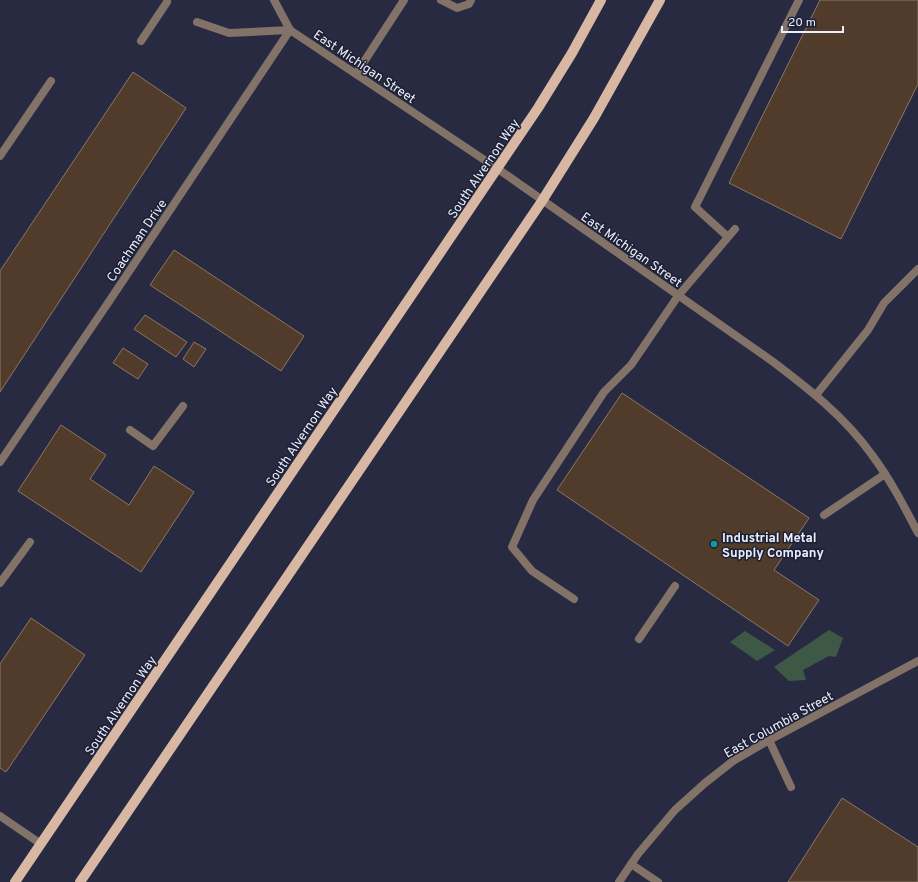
<svg xmlns="http://www.w3.org/2000/svg" width="918" height="882" font-family="Overpass,sans-serif">
<style>
.green{fill:#3e5846}
.building{fill:#513c2c;stroke:#8d7665}
.lines{fill:none;stroke-linecap:round;stroke-linejoin:round}
.service{stroke:#827268;stroke-width:8}
.minor{stroke:#827268;stroke-width:8}
.primary{stroke:#d8b7a3;stroke-width:10}
.culture-dot{fill:#0f9aa8;stroke:#1e2135;stroke-width:1.5}
.labels{text-anchor:middle;stroke-width:3;stroke-linejoin:round;paint-order:stroke}
.street-label{font-size:13px;fill:#eaedfb;stroke:#1e2135}
.poi-label{font-size:13px;font-weight:bold;fill:#eaedfb;stroke:#1e2135;text-anchor:start}
</style>
<rect width="100%" height="100%" fill="#272a40"/>
<path class="green" d="M829 630 843 638 836 657 829 656 803 670 806 680 789 681 774 667Z
M745 631 775 650 757 661 730 642Z"/>
<path class="building" d="M820 0H918V84L841 239 729 183Z
M133 72 186 108 0 392V271Z
M174 250 304 336 281 371 150 285Z
M145 315 187 342 176 357 134 329Z
M194 342 206 349 194 367 183 359Z
M123 348 148 364 138 379 113 363Z
M622 393 809 518 774 570 819 600 788 646 557 490Z
M61 425 106 455 90 479 129 505 154 466 194 492 141 572 18 491Z
M31 618 85 655 6 772 0 768V664Z
M842 798 918 847V882H788Z"/>
<g class="lines">
<path class="service" d="M441 0 457 8 469 4 471 0
M197 22 229 33 290 30 274 0
M141 41 167 2
M356 74 404 0
M0 156 51 81
M728 237 695 207 799 0
M816 395 868 330 884 303 918 269
M130 430 153 446 183 406
M824 515 885 474
M0 583 30 542
M574 599 532 571 512 547 533 500 604 392 631 365 678 296 735 229
M639 639 675 586
M769 740 791 787
M631 864 658 882"/>
<path class="minor" d="M0 462 110 300 290 30 498 169 772 361C809 389 845 417 872 455 890 479 904 506 918 533
M0 816 41 844
M619 882 638 854 675 810 705 783 733 761 764 743 918 661"/>
<path class="primary" d="M15 882 538 108 572 53 601 0
M80 882 542 201 594 118 660 0"/>
</g>
<circle class="culture-dot" cx="714" cy="544" r="4"/>
<g class="labels">
<g class="street-label">
<text transform="translate(365 66) rotate(34)" y="5">East Michigan Street</text>
<text transform="translate(483 168) rotate(-56)" y="5">South Alvernon Way</text>
<text transform="translate(136 240) rotate(-56)" y="5">Coachman Drive</text>
<text transform="translate(632 249) rotate(35)" y="5">East Michigan Street</text>
<text transform="translate(301 436) rotate(-56)" y="5">South Alvernon Way</text>
<text transform="translate(120 705) rotate(-56)" y="5">South Alvernon Way</text>
<text transform="translate(778 724) rotate(-29)" y="5">East Columbia Street</text>
</g>
<g class="poi-label">
<text x="722" y="542">Industrial Metal<tspan x="722" dy="15">Supply Company</tspan></text>
</g>
</g>
<path d="M782 26v6h61v-6" fill="none" stroke="#eaedfb" stroke-width="2"/>
<text x="788" y="26" font-size="12" fill="#eaedfb" stroke="#1e2135" stroke-width="3" paint-order="stroke">20 m</text>
</svg>
